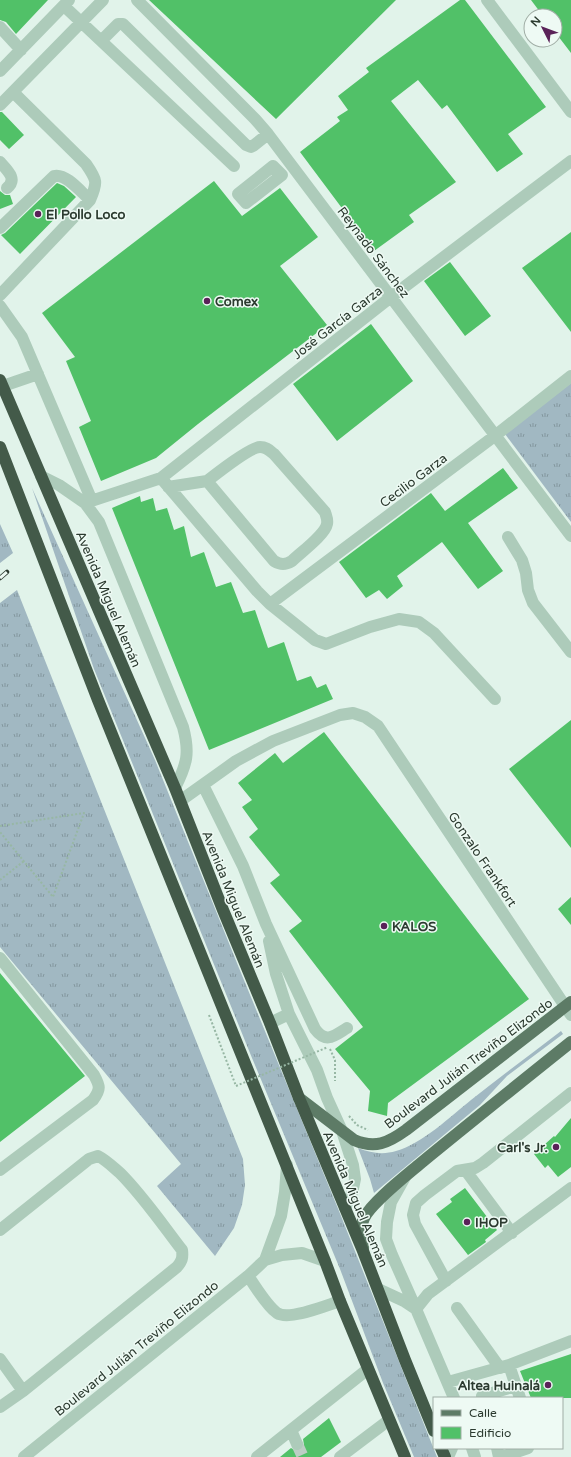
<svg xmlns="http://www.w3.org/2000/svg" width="571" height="1457" font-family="'Varela Round',sans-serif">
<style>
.grass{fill:url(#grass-tufts)}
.building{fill:#51c168}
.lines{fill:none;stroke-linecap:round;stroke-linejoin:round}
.minor-tunnel{stroke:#bdcec5;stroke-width:12;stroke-dasharray:12 6;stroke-linecap:butt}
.path{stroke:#97b7a4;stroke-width:2;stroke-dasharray:2 2;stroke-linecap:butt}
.minor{stroke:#adcbba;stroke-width:12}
.major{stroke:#5d7b66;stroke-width:12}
.highway{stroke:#435a49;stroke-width:12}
.rail-casing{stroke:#2b3a2f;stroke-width:4.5}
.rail{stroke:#eefaf4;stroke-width:3;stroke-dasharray:9;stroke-linecap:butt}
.path-bridge{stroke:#97b7a4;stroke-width:2;stroke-dasharray:2 2;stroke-linecap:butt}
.poi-dot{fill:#5a2258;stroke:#eefaf4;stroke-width:1.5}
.labels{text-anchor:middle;stroke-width:3;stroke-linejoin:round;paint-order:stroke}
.poi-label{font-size:13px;font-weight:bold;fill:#2b3a2f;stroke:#eefaf4;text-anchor:start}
.street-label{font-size:13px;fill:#2b3a2f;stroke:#eefaf4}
</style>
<defs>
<pattern id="grass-tufts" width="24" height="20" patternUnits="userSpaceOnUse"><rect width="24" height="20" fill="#a1b8c2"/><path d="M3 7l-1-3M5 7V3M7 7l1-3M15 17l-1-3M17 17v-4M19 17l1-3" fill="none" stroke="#83979e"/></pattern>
</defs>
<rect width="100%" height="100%" fill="#e1f3ea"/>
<path class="grass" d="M571 383V522L505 434Z
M32 488 155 760 239 968 339 1211 437 1457H414L383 1383 340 1269 252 1058 94 669Z
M0 524 13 553 0 563Z
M17 590 243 1159 245 1185 242 1205 234 1228 215 1256 157 1186 181 1164 0 947V603Z
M561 1031 563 1034 507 1076 480 1105 374 1193 370 1179 358 1148C371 1153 383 1155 396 1151 422 1144 451 1116 471 1100 501 1076 531 1054 561 1031Z"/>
<path class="building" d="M0 0H48L16 34 6 22 0 20Z
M149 0H396L276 119Z
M460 0H465L546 107 508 134 523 154 497 172 447 105 442 109 418 80 391 101 456 182 409 215 414 222 374 251 300 152 340 121 337 117 348 110 338 96 369 72 366 68Z
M531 0H571V53L555 32V16H543Z
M0 112H2L24 135 9 149 0 140Z
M214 181 242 216 280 188 318 237 280 266 327 325 198 424 156 458 101 481 79 427 91 421 66 361 75 357 42 313Z
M57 183 64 186 76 197 20 254 1 235 5 233Z
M0 191 5 195H10L13 204 0 209Z
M571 232V332L522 268Z
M450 262 491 316 465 336 424 281Z
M371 324 413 381 337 441 293 384Z
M503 468 518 488 468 523 503 571 478 589 442 542 397 576 403 586 387 599 379 590 366 598 339 562 431 493 445 511Z
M140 496 141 502 153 498 156 511 167 508 174 530 184 526 191 557 204 552 216 587 231 582 243 613 255 610 268 648 284 642 297 681 311 676 317 688 326 684 333 699 209 750 112 508Z
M571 720V848L509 769Z
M324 732 529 999 388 1103 387 1116 368 1111 370 1091 335 1049 363 1027 289 931 302 921 270 883 280 875 249 837 258 829 242 807 252 800 238 783 275 753 283 763Z
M571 897V925L558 909Z
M0 973 85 1076 0 1142Z
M571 1118V1167L558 1177 548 1165 545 1168 534 1154 554 1136 555 1137Z
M465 1188 497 1230 485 1240 486 1242 468 1255 436 1214 452 1202 450 1199Z
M571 1354V1398H531L520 1371Z
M329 1418 341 1442 321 1457H280L291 1448 296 1451H300L304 1445 303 1439Z"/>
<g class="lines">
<path class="minor-tunnel" d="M297 1444 303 1457"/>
<path class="path" d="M0 826 84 813 53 897 0 832
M0 880 24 861
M209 1015 236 1086
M330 1049 335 1060V1081
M349 1116 357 1125 368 1130"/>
<path class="minor" d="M137 0 255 119 268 134 571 536
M487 0 571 112
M64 6 234 166
M0 27 21 50
M102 40 118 24H123L246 145 251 147 253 146 268 134
M0 71 69 0
M0 105 103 0
M0 162C7 170 18 179 7 188
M273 166 282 175 246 203 238 194Z
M0 228 54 176C66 173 81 192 90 200
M0 295 90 200C98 182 97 180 86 164L13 92
M0 306 22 337 92 501
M3 386 38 374
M41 476 59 485 85 503 99 522 183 727C190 753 187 764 175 788
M161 478 257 591 270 604 315 640 326 644 370 627 399 619 419 622 434 633 495 699
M168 487 207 481 274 561C281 565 285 565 292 561 300 553 325 535 327 524 328 519 326 516 325 512L274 454C269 450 266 447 260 447 250 447 216 474 207 481
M85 503 161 478 391 297 571 161
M508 537 522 560 526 573 528 590 533 603 571 652
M270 604 496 435 571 376
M203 785 243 866 266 924 315 1029C326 1044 334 1036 347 1028
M180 801 236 761 273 741 340 715 353 713 365 717 378 726 571 1015
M269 941 276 974 289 1014 317 1070 327 1098 342 1131 353 1165 355 1179 352 1193 345 1208
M0 958 94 1075C100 1086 101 1089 93 1100L0 1170
M270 1023 289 1014
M466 1171 512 1233
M405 1177 391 1202 387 1222 386 1239 392 1255 416 1309 428 1294 571 1188
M0 1230 89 1159 98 1156C106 1160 113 1167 120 1173 143 1196 162 1224 182 1250 183 1258 182 1261 177 1267L23 1391 0 1407
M265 1260 281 1216 285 1192 287 1165
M248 1276C256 1287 266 1305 277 1313 289 1321 327 1305 340 1301
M446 1281 415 1224 413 1215 416 1203 425 1195 457 1171 475 1168 483 1163 571 1093
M378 1289 404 1301 416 1309 454 1398
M457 1308 500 1368
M0 1359 23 1391
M509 1365 520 1398
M448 1382 509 1365 571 1341
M483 1398 482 1396 516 1386
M297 1444 291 1430 368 1369
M472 1448 475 1457
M497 1448 499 1457 511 1454 528 1448
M24 1457 248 1276 265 1260 282 1255 302 1253 325 1261
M257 1457 291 1430
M340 1457 389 1420
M448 1457 452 1448"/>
<path class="major" d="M299 1098 354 1140C375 1149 388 1143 406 1130L571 1002
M363 1248C362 1238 360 1227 364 1218 372 1202 407 1175 421 1163 471 1122 521 1082 571 1042"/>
<path class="highway" d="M0 380 175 788 223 910 270 1023 299 1098 363 1251 405 1360 434 1431
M0 447 98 700 325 1261 340 1301 405 1457
M441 1448 445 1457"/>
<defs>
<path id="rail" d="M0 578 7 572"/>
</defs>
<use href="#rail" class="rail-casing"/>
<use href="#rail" class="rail"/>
<path class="path-bridge" d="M236 1086 328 1047"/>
</g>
<g class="poi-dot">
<circle cx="38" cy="214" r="4"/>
<circle cx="207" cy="301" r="4"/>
<circle cx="384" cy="926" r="4"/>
<circle cx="556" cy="1147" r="4"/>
<circle cx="467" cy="1222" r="4"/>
<circle cx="548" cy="1385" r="4"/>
</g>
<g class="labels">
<g class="poi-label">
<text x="46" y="219">El Pollo Loco</text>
<text x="215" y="306">Comex</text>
<text x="392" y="931">KALOS</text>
<text x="548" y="1152" text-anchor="end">Carl's Jr.</text>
<text x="475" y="1227">IHOP</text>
<text x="540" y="1390" text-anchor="end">Altea Huinalá</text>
</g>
<g class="street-label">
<text transform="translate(374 252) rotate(53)" y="5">Reynado Sánchez</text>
<text transform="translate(337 322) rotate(-38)" y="5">José García Garza</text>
<text transform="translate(413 480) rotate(-37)" y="5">Cecilio Garza</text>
<text transform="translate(109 599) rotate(67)" y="5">Avenida Miguel Alemán</text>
<text transform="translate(483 859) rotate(56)" y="5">Gonzalo Frankfort</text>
<text transform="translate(234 899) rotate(68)" y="5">Avenida Miguel Alemán</text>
<text transform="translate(468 1063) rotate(-37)" y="5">Boulevard Julián Treviño Elizondo</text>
<text transform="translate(356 1199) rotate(67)" y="5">Avenida Miguel Alemán</text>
<text transform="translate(136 1348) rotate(-39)" y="5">Boulevard Julián Treviño Elizondo</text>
</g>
</g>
<rect x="433" y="1397" width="130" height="52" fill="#eefaf4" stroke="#a0ada5"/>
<rect x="441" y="1410" width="20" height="6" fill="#5d7b66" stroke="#a0ada5"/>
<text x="469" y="1417" font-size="12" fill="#2b3a2f">Calle</text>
<rect x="441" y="1427" width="20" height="12" fill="#51c168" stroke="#a0ada5"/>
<text x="469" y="1437" font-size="12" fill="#2b3a2f">Edificio</text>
<g transform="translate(543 28) rotate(312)"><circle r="19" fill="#eefaf4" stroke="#a0ada5"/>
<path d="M0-3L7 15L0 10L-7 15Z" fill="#5a2258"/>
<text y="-6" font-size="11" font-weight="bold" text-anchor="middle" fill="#2b3a2f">N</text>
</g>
</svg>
